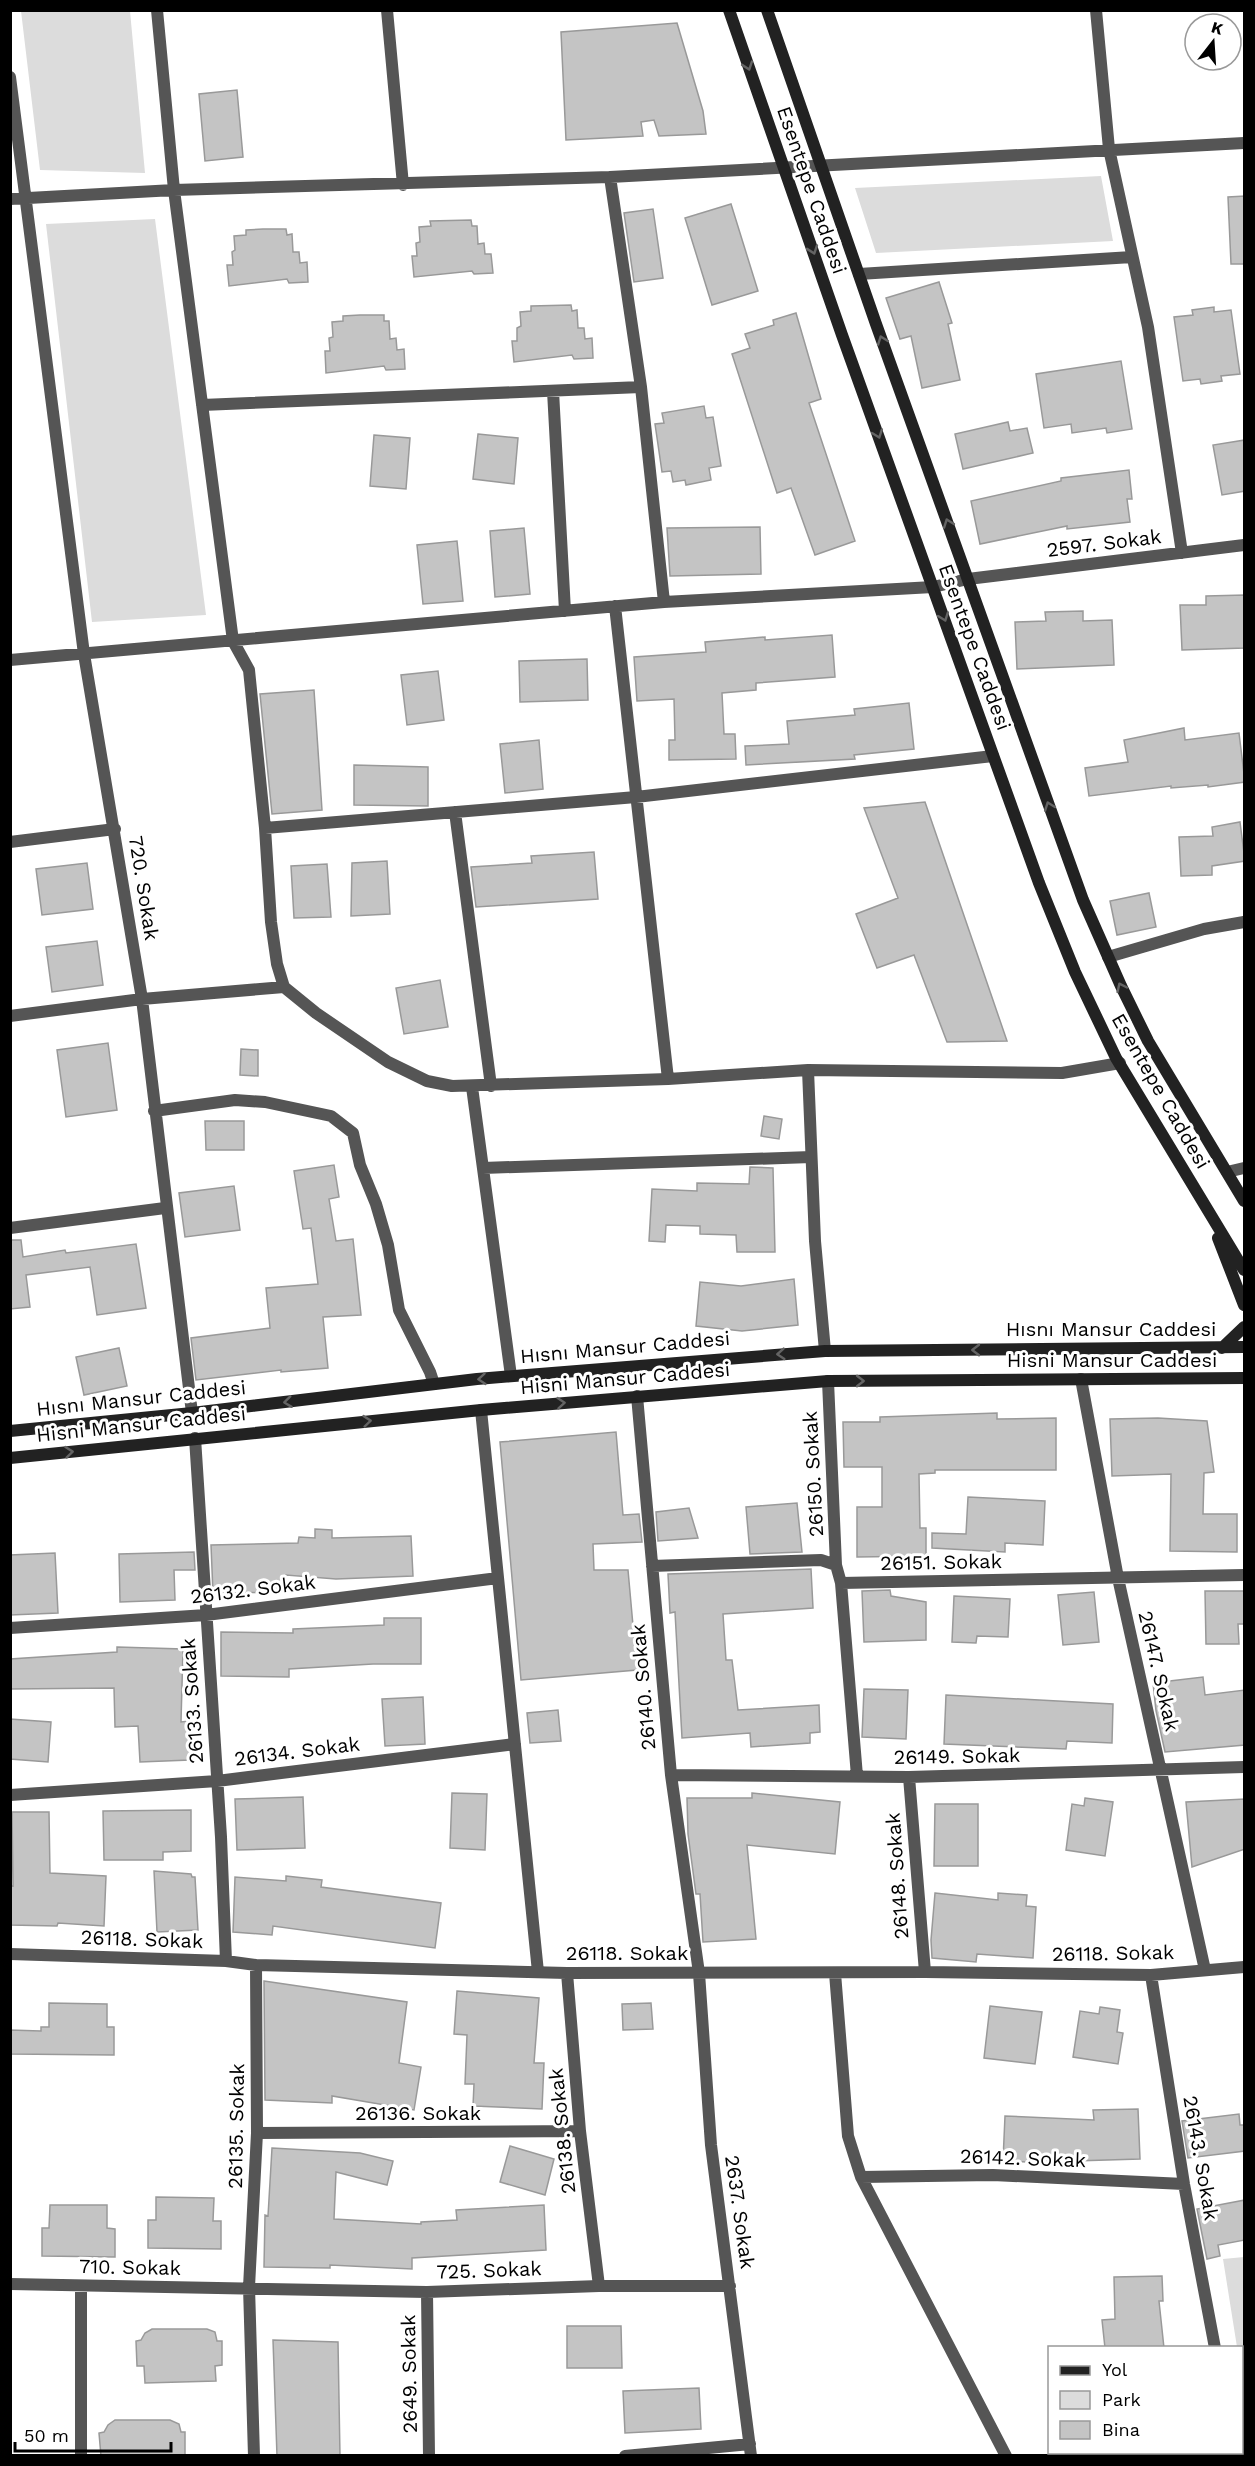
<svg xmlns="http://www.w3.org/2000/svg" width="1255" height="2466" font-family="'Work Sans',sans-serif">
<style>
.green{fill:#dcdcdc}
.building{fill:#c4c4c4;stroke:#999;stroke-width:1.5}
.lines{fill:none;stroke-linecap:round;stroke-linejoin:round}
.minor{stroke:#555;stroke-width:12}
.secondary{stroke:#222;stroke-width:12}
.oneway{stroke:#646464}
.labels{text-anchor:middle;stroke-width:6;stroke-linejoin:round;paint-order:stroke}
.street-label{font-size:20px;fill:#000;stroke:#fff}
</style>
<rect width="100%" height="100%" fill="#fff"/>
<path class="green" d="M21 11H130L145 173 40 170Z
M1101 176 1113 241 876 253 855 188Z
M155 219 206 615 92 622 46 224Z
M1244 2257V2401L1242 2381V2348L1237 2347 1223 2259Z"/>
<path class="building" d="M677 23 703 111 706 134 659 136 654 120 641 122 643 136 566 140 561 32Z
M237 90 243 157 205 161 199 94Z
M1245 196V264H1231L1228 197Z
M731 204 758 291 712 305 685 218Z
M653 209 663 278 634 282 624 213Z
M471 220 472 226H477L478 244 484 243 485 254H491L493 273 474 274 472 271 414 277 412 256H417L416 243 420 242 419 227 431 226 430 221Z
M263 229H286L287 235 292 234 293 252H299L300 263 307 262 308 282 289 283 287 279 229 286 227 265H233L232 252 235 250 234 236 246 235V230Z
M939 282 952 323 948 324 960 380 922 388 911 336 900 339 886 298Z
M571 305 572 311 577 310 578 328H584L585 339 592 338 593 358 574 359 572 355 514 362 512 341H517V328L521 326 520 312 531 311V306Z
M1214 307V312L1231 310 1240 374 1221 376 1222 381 1201 384 1200 379 1183 381 1174 317 1193 315 1192 310Z
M796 313 821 399 809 403 855 541 815 555 791 488 777 493 732 354 750 348 745 334 774 325 773 320Z
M360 315H384V321H389L390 339 396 338 397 350 404 349 405 369 386 370 384 366 326 373 325 351H330L329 338 333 337 332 322 343 321V316Z
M1121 361 1132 429 1107 433 1106 428 1072 433 1071 424 1044 428 1036 374Z
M704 406 706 418 713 417 721 466 709 468 711 480 686 485 685 480 673 482 671 471 662 472 655 424 664 423 662 413Z
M1008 422 1010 431 1027 428 1033 453 963 469 955 434Z
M478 434 518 438 514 484 473 479Z
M374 435 410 438 406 489 370 486Z
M1245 440V491L1222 495 1213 445Z
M1129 470 1132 499H1127L1130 522 1067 529V526L980 544 971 501 1061 481V478Z
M760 527 761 574 670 576 667 528Z
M524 528 530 594 495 597 490 531Z
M457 541 463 601 423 604 417 545Z
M1245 595V648L1182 650 1180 605H1206V596Z
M1083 611V621L1112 620 1114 665 1017 669 1015 622 1046 621 1045 612Z
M832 635 835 677 756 683V690L722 693 724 734H735L736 759 669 760V740H675L674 699 637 701 634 657 706 652 705 642 765 637V640Z
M587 659 588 700 520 702 519 661Z
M438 671 444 720 407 725 401 675Z
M314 690 322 810 272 814 260 694Z
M909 703 914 749 854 755 855 759 746 765 745 746 789 744 787 721 855 715 854 709Z
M1184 728 1185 740 1239 733 1245 782 1208 787V785L1171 788V786L1089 796 1085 768 1128 762 1124 740Z
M539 740 543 789 505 793 500 744Z
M354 765 428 767V806L354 805Z
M925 802 1007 1041 947 1042 914 955 877 968 856 914 898 898 864 808Z
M1240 822 1245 861 1212 866V875L1181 876 1179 837 1213 836 1212 827Z
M594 852 598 899 476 907 471 867 532 863 531 856Z
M387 861 390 914 351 916 352 863Z
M87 863 93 909 42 915 36 869Z
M327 864 331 917 294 918 291 866Z
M1149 893 1156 927 1117 935 1110 901Z
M97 941 103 985 52 992 46 947Z
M440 980 448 1027 404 1034 396 988Z
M108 1043 117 1110 66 1117 57 1050Z
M241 1049 258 1050V1076L240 1075Z
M764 1116 782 1119 779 1139 761 1136Z
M205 1121H244V1150H206Z
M334 1165 339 1197 329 1199 336 1241 353 1239 361 1315 323 1317 328 1368 281 1372V1370L196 1380 191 1338 270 1328 266 1288 318 1284 311 1228 303 1229 294 1171Z
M750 1167 773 1168 775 1252H737L736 1235 700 1234V1226L666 1225 665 1242 649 1241 652 1189 697 1191V1183L749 1184Z
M234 1186 240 1230 185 1237 179 1193Z
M10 1240H21L23 1257 65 1250 66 1253 136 1244 146 1308 97 1315 90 1267 26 1275 30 1307 10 1309Z
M794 1279 798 1325 742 1331 696 1326 700 1282 741 1286Z
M119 1348 127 1386 84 1395 76 1357Z
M997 1413V1419L1056 1418V1470H935V1473L919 1474 920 1528H926V1556L857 1557V1507H882V1467H844L843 1422H880V1417Z
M1158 1418 1207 1421 1214 1472 1204 1473 1203 1514H1237V1552L1170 1551 1171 1474 1112 1476 1110 1419Z
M616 1432 623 1515 639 1514 642 1542 593 1544 594 1570H628L637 1670 521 1680 500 1442Z
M968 1497 1045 1501 1043 1545 1005 1543V1552L932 1548V1533L966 1534Z
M797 1503 802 1552 750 1554 746 1507Z
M689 1508 698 1538 658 1541 656 1512Z
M315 1529 332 1530V1538L411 1536 413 1576 336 1579 286 1575V1592L213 1593 211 1545 298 1543 299 1537 315 1538Z
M194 1552 195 1570H174L175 1600 120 1602 119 1554Z
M55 1553 58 1613 10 1615V1555Z
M811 1569 813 1608 723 1614 726 1660H732L738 1710 819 1705 820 1732 810 1733V1743L751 1747 750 1733 682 1738 675 1612 670 1613 668 1574Z
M890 1590 891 1596 926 1602V1640L864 1642 862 1591Z
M1205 1591H1245V1624H1238L1239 1644H1206Z
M1094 1592 1099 1642 1063 1645 1058 1595Z
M954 1596 1010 1599 1008 1637 977 1636 976 1643 952 1642Z
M384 1618H421V1664H373L289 1669V1677L221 1676V1632L293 1633V1629L384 1625Z
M117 1647 183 1649 181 1722 189 1721 190 1760 140 1762 138 1726 115 1727 114 1688 10 1689V1659L117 1652Z
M1203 1677 1205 1695 1245 1690V1745L1165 1752 1156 1711 1153 1683Z
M864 1689 908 1690 906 1739 862 1737Z
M946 1695 1113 1704 1112 1743 1067 1741 1066 1749 944 1744Z
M423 1697 425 1744 385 1746 382 1699Z
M558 1710 561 1741 530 1743 527 1713Z
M10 1719 51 1722 48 1762 10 1759Z
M452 1793 487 1794 485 1850 450 1848Z
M752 1793 840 1802 835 1854 747 1845 756 1939 703 1942 700 1894H696L688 1834 687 1798H752Z
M303 1797 305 1848 237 1850 235 1799Z
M1085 1798 1113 1802 1105 1856 1066 1850 1072 1804 1084 1806Z
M1245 1799V1849L1192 1867 1186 1802Z
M935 1804H978V1866H934Z
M191 1810V1851L163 1852V1860H104L103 1811Z
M12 1812H49L50 1873 106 1876 104 1926 58 1923 57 1926 10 1925V1885L13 1886Z
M154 1871 191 1874 192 1877H195L198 1930 157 1932Z
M286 1876 322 1880 321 1887 441 1903 435 1948 273 1926 272 1935 233 1932 235 1877 286 1881Z
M935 1893 998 1900V1893L1027 1895 1026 1906 1036 1907 1033 1958 977 1954 976 1962 932 1958 931 1940Z
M264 1981 407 2002 399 2063 421 2067 414 2110 332 2096V2103L265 2100Z
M457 1991 539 1998 534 2063H544L542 2109 473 2106 474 2084H465L467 2035 454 2034Z
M49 2003 107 2004V2027H114V2055L10 2054V2030L41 2031V2027H49Z
M651 2003 653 2029 623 2030 622 2004Z
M990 2006 1042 2012 1035 2064 984 2058Z
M1100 2007 1120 2010 1117 2032 1123 2033 1118 2064 1073 2057 1080 2011 1099 2014Z
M1138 2109 1140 2159 1074 2161V2164L1003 2161 1005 2116 1094 2120 1093 2110Z
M1239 2114 1240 2125H1245V2151L1188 2158 1182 2121Z
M510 2146 554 2159 545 2195 500 2182Z
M272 2148 360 2153 393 2161 387 2185 336 2172 334 2219 421 2224V2222L457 2220 456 2210 544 2205 546 2250 412 2258V2269L330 2265V2268L264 2267 265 2215 268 2216Z
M156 2197 214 2198 213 2221H221V2249L148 2248V2220H156Z
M1245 2200V2240L1218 2245 1220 2256 1207 2259 1197 2209Z
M50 2205H107V2228L115 2229V2257L42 2256V2228H49Z
M1162 2276 1163 2301H1159L1164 2348H1105L1102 2320 1115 2319 1114 2277Z
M567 2326H621L622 2368H567Z
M152 2329H207L215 2332 217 2341H222V2365L215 2366 216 2381 145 2383 144 2366H137L136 2341 141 2340 145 2333Z
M273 2340 338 2342 340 2456H277Z
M699 2388 701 2429 625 2433 623 2391Z
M115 2420H170L179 2424 181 2432H185V2456H101L99 2433 104 2432 108 2425Z"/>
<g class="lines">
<path class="minor" d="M157 10 174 190 233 641 249 670 265 828 271 922 277 964 284 987 316 1013 388 1062 427 1081 452 1086 668 1079 808 1070 1062 1073 1120 1063
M387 10 403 185
M1096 10 1109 149 1148 327 1182 553
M10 77 84 654 142 999 10 1016
M610 177 641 387 664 602
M10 199 174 190 610 177 1244 143
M859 274 1132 257
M553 391 565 611
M202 405 641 387
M615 606 668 1079
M10 660 664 602 933 587 968 579 1244 545
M455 812 491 1086
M265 828 636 797 993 756
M10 842 115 829
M1108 957 1204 929 1244 922
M808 1070 815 1241 825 1351
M472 1087 511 1376
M154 1111 235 1100 265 1102 331 1116 353 1133 360 1165 376 1204 388 1245 399 1310 430 1372 434 1384
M483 1168 811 1157
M1227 1172 1244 1168
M10 1228 165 1208
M1081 1379 1118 1578 1205 1970
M828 1381 836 1565
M637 1396 671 1775 699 1973 711 2145 751 2456
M481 1410 538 1972
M192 1413 142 999 284 987
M195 1438 221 1837 226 1961
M652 1566 821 1560 836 1565 841 1583 1244 1575
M841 1583 857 1776
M10 1628 206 1615 498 1578
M671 1775 909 1777 1244 1767
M909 1777 925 1972
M10 1795 217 1781 515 1744
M10 1954 226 1961 256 1965 567 1973 925 1972 1151 1975 1244 1967
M567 1973 580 2131 599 2286
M835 1973 848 2136 861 2177 1006 2456
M1151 1975 1184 2184 1215 2348
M257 2133 580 2131
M861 2177 993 2175 1184 2184
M10 2284 427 2292 599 2286H730
M427 2292 429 2456
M1242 2439 1244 2438
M81 2456V2286
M254 2456 249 2287 257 2133 256 1965
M625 2456 750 2444
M1188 2456 1197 2452"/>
<path class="secondary" d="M729 10 842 335 1039 883 1075 972 1116 1058 1244 1270
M767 10 876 324 1083 900 1121 986 1148 1041 1244 1201
M1218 1238 1244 1305
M1222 1348 1244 1327
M10 1431 192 1413 477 1379 825 1351 1244 1347
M10 1458 481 1410 828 1381 1244 1378"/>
</g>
<defs><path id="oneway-chevron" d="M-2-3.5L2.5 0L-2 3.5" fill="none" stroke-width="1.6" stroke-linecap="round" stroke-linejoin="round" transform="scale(1.5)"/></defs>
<g class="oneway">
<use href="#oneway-chevron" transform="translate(748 66) rotate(71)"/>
<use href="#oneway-chevron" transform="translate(813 250) rotate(71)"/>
<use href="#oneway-chevron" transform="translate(882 340) rotate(-110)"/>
<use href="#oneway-chevron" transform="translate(878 434) rotate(70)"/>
<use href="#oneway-chevron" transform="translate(948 523) rotate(-110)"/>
<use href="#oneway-chevron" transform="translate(944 617) rotate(70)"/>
<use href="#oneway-chevron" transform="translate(1049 806) rotate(-110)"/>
<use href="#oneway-chevron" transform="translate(1121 987) rotate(-115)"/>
<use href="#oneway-chevron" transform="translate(976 1350) rotate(180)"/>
<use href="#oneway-chevron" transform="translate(781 1354) rotate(176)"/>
<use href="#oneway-chevron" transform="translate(482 1379) rotate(175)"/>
<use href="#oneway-chevron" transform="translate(860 1381)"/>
<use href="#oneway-chevron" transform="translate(288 1402) rotate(173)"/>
<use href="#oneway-chevron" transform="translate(561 1403) rotate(-5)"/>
<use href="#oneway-chevron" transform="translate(367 1421) rotate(-6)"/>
<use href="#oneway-chevron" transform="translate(69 1452) rotate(-6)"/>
</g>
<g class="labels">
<g class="street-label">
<text transform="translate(812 190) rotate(71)" y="7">Esentepe Caddesi</text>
<text transform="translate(1104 543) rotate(-7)" y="7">2597. Sokak</text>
<text transform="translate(975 647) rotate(70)" y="7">Esentepe Caddesi</text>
<text transform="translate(144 888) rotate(81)" y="7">720. Sokak</text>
<text transform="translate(1161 1091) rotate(60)" y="7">Esentepe Caddesi</text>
<text x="1111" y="1336">Hısnı Mansur Caddesi</text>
<text transform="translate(625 1347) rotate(-5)" y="7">Hısnı Mansur Caddesi</text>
<text x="1112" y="1367">Hisni Mansur Caddesi</text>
<text transform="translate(625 1378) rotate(-5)" y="7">Hisni Mansur Caddesi</text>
<text transform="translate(141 1398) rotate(-6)" y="7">Hısnı Mansur Caddesi</text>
<text transform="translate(141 1424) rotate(-6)" y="7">Hisni Mansur Caddesi</text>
<text transform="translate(813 1474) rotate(-93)" y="7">26150. Sokak</text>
<text transform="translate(941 1562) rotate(-1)" y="7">26151. Sokak</text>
<text transform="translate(253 1589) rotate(-7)" y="7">26132. Sokak</text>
<text transform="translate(1159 1671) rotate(77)" y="7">26147. Sokak</text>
<text transform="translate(643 1687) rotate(-95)" y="7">26140. Sokak</text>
<text transform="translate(192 1701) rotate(-94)" y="7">26133. Sokak</text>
<text transform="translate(297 1751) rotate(-7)" y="7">26134. Sokak</text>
<text transform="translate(957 1756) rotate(-1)" y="7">26149. Sokak</text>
<text transform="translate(897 1876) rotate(-94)" y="7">26148. Sokak</text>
<text transform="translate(142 1939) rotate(2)" y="7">26118. Sokak</text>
<text x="627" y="1960">26118. Sokak</text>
<text transform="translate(1113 1953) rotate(-1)" y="7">26118. Sokak</text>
<text x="418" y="2120">26136. Sokak</text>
<text transform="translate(236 2126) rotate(-89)" y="7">26135. Sokak</text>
<text transform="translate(562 2131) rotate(-96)" y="7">26138. Sokak</text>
<text transform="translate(1023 2158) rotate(2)" y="7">26142. Sokak</text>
<text transform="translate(1201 2158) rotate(80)" y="7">26143. Sokak</text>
<text transform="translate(740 2212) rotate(82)" y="7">2637. Sokak</text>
<text transform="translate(130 2267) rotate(1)" y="7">710. Sokak</text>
<text transform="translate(489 2270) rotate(-2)" y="7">725. Sokak</text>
<text transform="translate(409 2374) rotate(-91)" y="7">2649. Sokak</text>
</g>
</g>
<rect width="1255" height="2466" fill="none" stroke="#000000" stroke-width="24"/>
<rect x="1048" y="2346" width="195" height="108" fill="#ffffff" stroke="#999999" stroke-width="1.5"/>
<rect x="1060" y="2366" width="30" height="9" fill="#222222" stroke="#999999" stroke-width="1.5"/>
<text x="1102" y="2376" font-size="18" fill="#000000">Yol</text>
<rect x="1060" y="2391" width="30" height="18" fill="#dcdcdc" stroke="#999999" stroke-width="1.5"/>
<text x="1102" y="2406" font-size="18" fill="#000000">Park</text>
<rect x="1060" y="2421" width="30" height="18" fill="#c4c4c4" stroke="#999999" stroke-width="1.5"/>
<text x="1102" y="2436" font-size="18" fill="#000000">Bina</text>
<g transform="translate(1213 42) rotate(17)"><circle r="28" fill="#ffffff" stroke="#999999" stroke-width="1.5"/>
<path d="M0-4.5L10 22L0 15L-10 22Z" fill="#000000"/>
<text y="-9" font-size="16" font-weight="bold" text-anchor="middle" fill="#000000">K</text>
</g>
<path d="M15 2442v9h156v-9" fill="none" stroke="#000000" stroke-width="3"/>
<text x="24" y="2442" font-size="18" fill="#000000" stroke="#ffffff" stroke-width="4.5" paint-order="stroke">50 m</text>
</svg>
